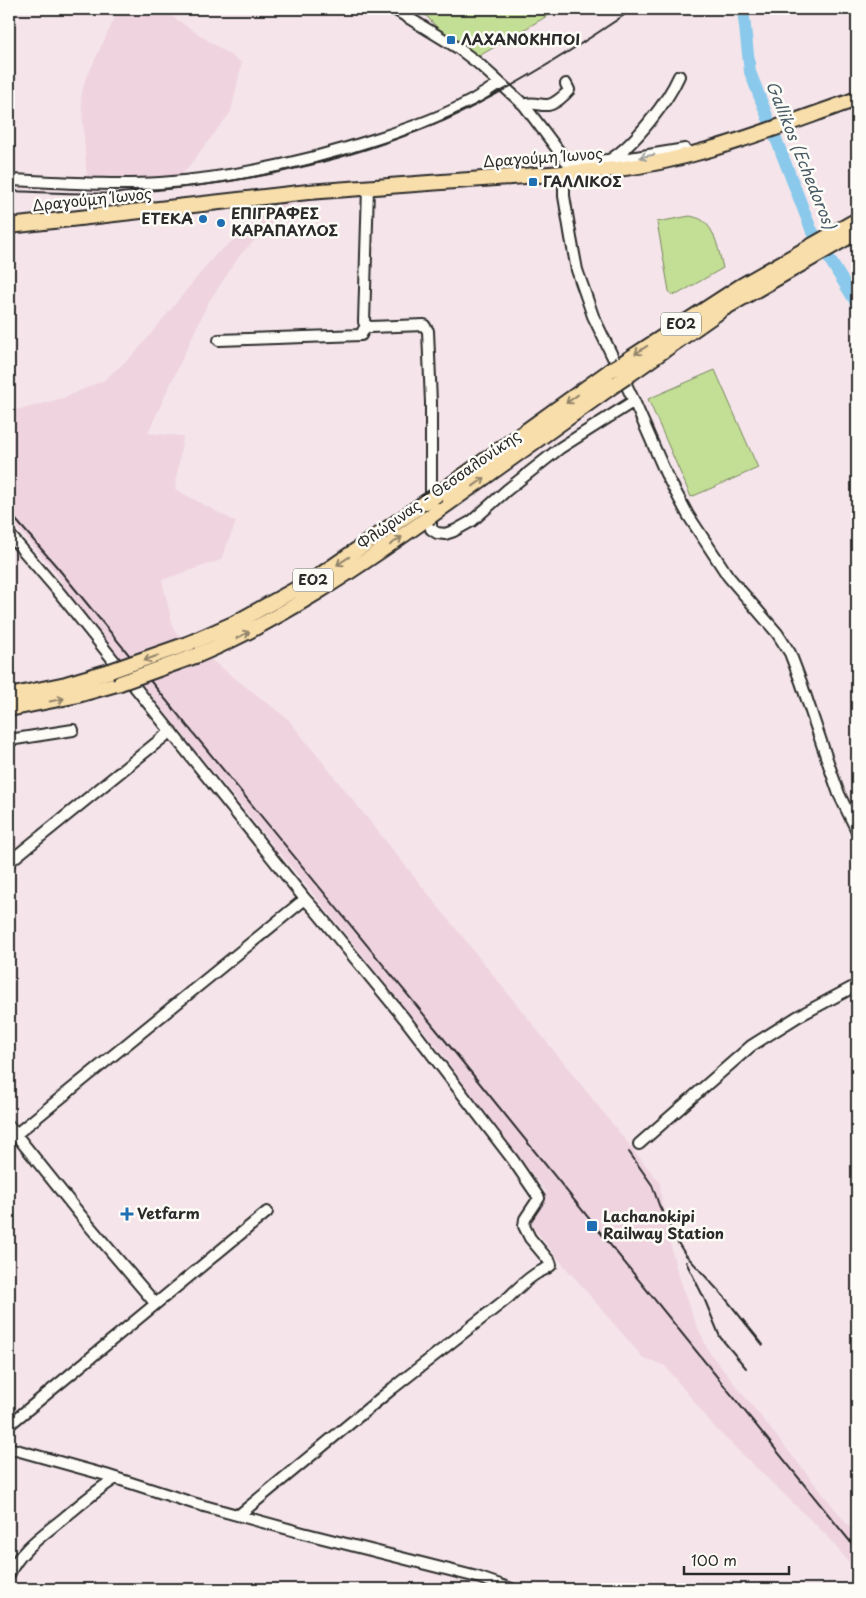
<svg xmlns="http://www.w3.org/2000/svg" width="866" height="1598" font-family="'Playpen Sans',sans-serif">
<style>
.built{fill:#efd4e0}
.green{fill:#c3de95;stroke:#778460}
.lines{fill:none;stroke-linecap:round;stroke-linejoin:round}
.river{stroke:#8ac9eb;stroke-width:12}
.minor-casing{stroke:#2b2b2b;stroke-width:14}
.major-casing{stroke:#2b2b2b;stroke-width:18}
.minor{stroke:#fdfcf7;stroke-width:10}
.major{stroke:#f8deab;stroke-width:14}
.rail{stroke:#2b2b2b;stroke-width:2}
.major-bridge-casing{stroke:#2b2b2b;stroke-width:18;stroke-linecap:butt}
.major-bridge{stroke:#f8deab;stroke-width:14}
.oneway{stroke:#9e9e9b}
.oneway2{stroke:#92846b}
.poi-dot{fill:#1f6fb2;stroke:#fdfcf7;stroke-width:2}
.labels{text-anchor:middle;stroke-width:5;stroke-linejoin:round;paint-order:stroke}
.shield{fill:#fdfcf7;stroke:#6a6a68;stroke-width:1}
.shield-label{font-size:14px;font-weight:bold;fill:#2b2b2b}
.poi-label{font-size:15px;font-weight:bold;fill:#2b2b2b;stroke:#fdfcf7;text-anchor:start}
.street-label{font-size:15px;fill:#2b2b2b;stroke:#fdfcf7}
.water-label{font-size:16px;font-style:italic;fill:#485a65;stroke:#fdfcf7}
</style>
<rect width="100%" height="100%" fill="#f5e5ea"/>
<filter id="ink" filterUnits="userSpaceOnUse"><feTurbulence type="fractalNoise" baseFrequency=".02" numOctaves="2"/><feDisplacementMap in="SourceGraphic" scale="10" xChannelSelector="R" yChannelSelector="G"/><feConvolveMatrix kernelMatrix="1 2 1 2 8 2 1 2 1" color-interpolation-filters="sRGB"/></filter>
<g filter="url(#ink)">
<path class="built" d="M119 9H161L242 63 231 112 182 175 164 178 87 179 81 97 85 80Z
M298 198 241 254 208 303 148 433 183 436 175 489 236 522 221 560 162 580 174 631 288 719 660 1183 663 1213 676 1267 694 1319 709 1352 857 1536V1572L825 1534 716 1429 665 1366 643 1358 554 1254 529 1222 546 1192 466 1087 440 1051 280 853 276 856 270 848 273 845 70 596 54 570 9 518V410L22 409 63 398 104 380 135 353 215 255 282 200Z"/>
<path class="green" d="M420 9H559L469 62Z
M690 216C694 217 699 218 702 220 716 229 719 253 723 268L678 294 672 295 669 291 657 222Z
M715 370 758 468 691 497 648 399Z"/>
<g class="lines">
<path class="river" d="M743 9 750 72 811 229 857 304"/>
<defs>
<path id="minor" d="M394 9 458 48 479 64 524 105 567 162 573 172
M524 105C533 101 539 106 548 105 555 104 565 95 569 90L566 84
M611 159C635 144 668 101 679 76
M567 162 574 163 630 158 685 149 692 155
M564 172V196L571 238 577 270 593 316 634 401 666 474 688 515 728 576 777 633 790 653 801 682 832 774 839 794 857 831
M9 180C59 182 110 186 160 183 234 178 309 161 379 138 420 125 464 109 499 83
M366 325 370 327 424 325 428 331 431 403V529L437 533 445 534 454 531 472 521 507 490 560 448 634 401
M219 340 361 335 366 325 364 322 368 188
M9 534 58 591 305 899 316 911 404 1018 513 1160 539 1198 525 1219 524 1226 530 1238 550 1262 551 1265C546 1270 539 1271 534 1275 525 1281 517 1289 509 1297L393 1388 239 1515
M9 740 73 730
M9 862 171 731
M9 1126 86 1222 155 1303
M9 1140 305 899
M639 1144 751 1046 797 1017 857 985
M9 1425 267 1212
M9 1448 106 1475 193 1503 303 1533 477 1577 512 1589
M9 1575C19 1550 46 1533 66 1516 82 1503 98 1489 116 1478"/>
<path id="major" d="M9 226 308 192 618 169C700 159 779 126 857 99
M621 364 741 286 857 220
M626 377 723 309 857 232
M438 494 611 370
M439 510 617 383
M190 643 233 624 316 578 426 502
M198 655C281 620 354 570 428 518
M9 696 66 684 110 671
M9 709 74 696 120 683"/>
</defs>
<use href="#minor" class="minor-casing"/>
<use href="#major" class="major-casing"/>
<use href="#minor" class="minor"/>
<use href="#major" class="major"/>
<path class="rail" d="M9 191C45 192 82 195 118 193 241 186 365 160 475 105 531 77 582 44 633 9
M9 512 57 567 448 1044 857 1550
M629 1152 652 1185 659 1205 675 1238 685 1254 726 1299 763 1345
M686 1262 704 1298 720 1337 746 1368"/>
<defs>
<path id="major-bridge" d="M611 370 621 364
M617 383 626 377
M426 502 438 494
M428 518 439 510
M110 671 190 643
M120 683 198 655"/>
</defs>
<use href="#major-bridge" class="major-bridge-casing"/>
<use href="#major-bridge" class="major-bridge"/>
</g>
<defs><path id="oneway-shaft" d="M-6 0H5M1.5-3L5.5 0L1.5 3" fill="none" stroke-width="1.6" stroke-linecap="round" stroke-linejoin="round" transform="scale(1.25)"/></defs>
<use class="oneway" href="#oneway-shaft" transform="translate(647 156) rotate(171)"/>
<g class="oneway2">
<use href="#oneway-shaft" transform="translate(641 350) rotate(146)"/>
<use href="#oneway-shaft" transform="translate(572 399) rotate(144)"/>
<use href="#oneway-shaft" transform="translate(479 482) rotate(-36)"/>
<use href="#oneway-shaft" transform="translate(396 541) rotate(-35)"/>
<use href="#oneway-shaft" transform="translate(343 561) rotate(147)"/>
<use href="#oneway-shaft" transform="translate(243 635) rotate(-27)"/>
<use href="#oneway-shaft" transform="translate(151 658) rotate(161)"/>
<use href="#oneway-shaft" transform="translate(57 700) rotate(-12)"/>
</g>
</g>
<g class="poi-dot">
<rect x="446" y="35" width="10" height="10" rx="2.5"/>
<rect x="528" y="177" width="10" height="10" rx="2.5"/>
<circle cx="203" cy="219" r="5"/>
<circle cx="221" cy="223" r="5"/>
<path d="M124.5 1206.5h5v5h5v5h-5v5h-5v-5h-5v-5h5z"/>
<rect x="586" y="1220" width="12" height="12" rx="2.5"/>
</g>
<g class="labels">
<g class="shield">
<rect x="661" y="312.5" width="40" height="23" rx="4"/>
<rect x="293" y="568.5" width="40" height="23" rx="4"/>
</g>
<g class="shield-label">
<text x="681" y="329">ΕΟ2</text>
<text x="313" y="585">ΕΟ2</text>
</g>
<g class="poi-label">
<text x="461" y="45">ΛΑΧΑΝΟΚΗΠΟΙ</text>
<text x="543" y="187">ΓΑΛΛΙΚΟΣ</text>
<text x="231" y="219">ΕΠΙΓΡΑΦΕΣ<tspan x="231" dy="17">ΚΑΡΑΠΑΥΛΟΣ</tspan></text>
<text x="193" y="224" text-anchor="end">ΕΤΕΚΑ</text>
<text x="137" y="1219">Vetfarm</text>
<text x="603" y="1222">Lachanokipi<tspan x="603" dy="17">Railway Station</tspan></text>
</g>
<g class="street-label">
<text transform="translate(543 158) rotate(-4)" y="5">Δραγούμη Ίωνος</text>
<text transform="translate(92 200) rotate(-6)" y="5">Δραγούμη Ίωνος</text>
<text transform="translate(439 490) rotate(-35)" y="5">Φλώρινας - Θεσσαλονίκης</text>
</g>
<g class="water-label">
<text transform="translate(801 155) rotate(68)" y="6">Gallikos (Echedoros)</text>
</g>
</g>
<rect width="866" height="1598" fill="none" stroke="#fdfcf7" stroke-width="30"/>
<rect x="15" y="15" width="836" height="1568" fill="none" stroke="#2b2b2b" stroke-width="2" filter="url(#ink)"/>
<path d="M684 1566v8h105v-8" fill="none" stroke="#2b2b2b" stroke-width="2.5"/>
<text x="691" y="1566" font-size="15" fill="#2b2b2b" stroke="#fdfcf7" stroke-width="4" paint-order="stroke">100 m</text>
</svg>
